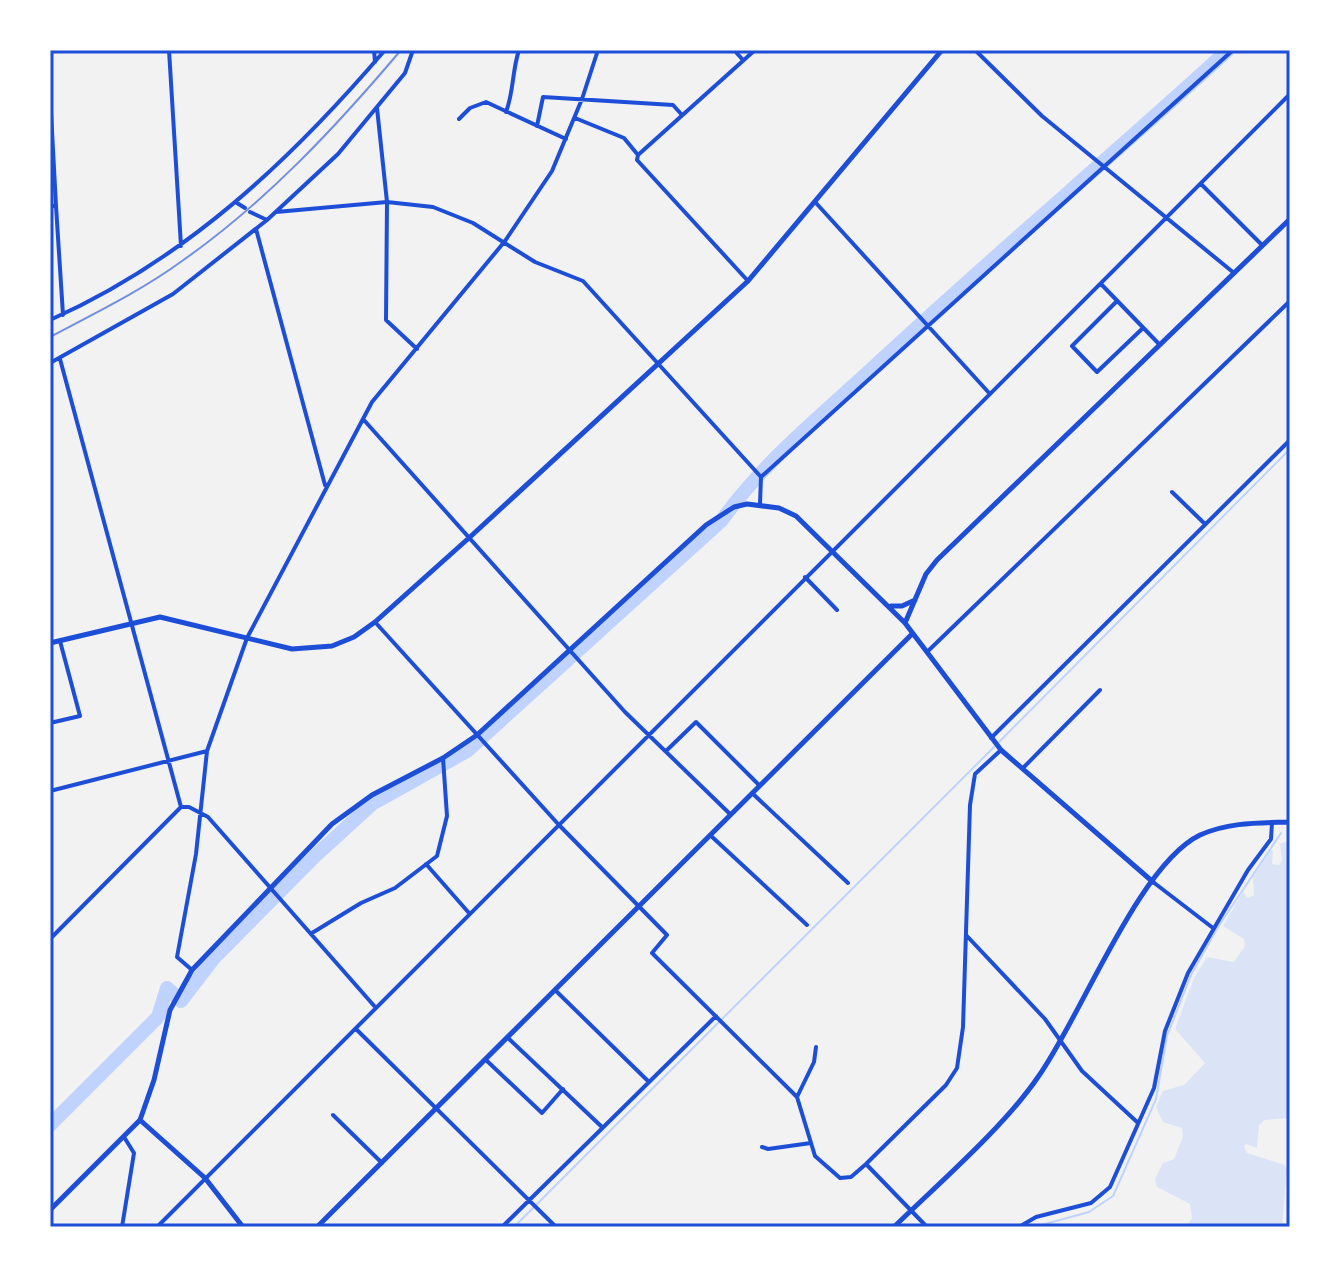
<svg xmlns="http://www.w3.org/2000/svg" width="1340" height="1277" font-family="'Exo 2',sans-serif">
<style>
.green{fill:#dbe4f7}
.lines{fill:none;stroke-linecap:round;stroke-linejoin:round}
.stream{stroke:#bfd3fe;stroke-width:2}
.river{stroke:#bfd3fe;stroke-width:14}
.minor{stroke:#1d4ed8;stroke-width:4}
.tertiary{stroke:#1d4ed8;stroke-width:5}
.secondary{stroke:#1d4ed8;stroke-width:5}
.rail{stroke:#7290e2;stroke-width:2}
.neatline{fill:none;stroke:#1d4ed8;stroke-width:3}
</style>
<rect width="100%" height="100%" fill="#f2f2f2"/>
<path class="green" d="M1290 840V1118L1265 1120 1259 1125 1257 1148 1246 1144 1244 1146 1247 1153 1285 1165 1287 1169 1282 1227H1186L1192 1218 1190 1204 1157 1187 1155 1179 1163 1163 1174 1159 1183 1137 1182 1128 1163 1122 1156 1107 1163 1091 1184 1085 1205 1063 1175 1029 1194 978 1207 957 1234 962 1245 946 1244 939 1223 926 1243 892 1248 898 1254 895 1253 877 1270 851 1273 850 1272 864 1279 865 1282 860 1280 844Z"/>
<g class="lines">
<path class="stream" d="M999 742 1290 449
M514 1227 994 747
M1034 1227 1089 1212 1113 1196 1156 1099 1167 1036 1191 975 1218 927 1281 833"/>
<path class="river" d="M50 1125 158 1017 167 988 181 1001 214 958 315 856 372 804 467 751 722 520C764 461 822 415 876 365 991 258 1112 156 1228 50"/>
<path class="minor" d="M169 50 181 246
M374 50 375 62
M734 50 743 60
M975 50 1042 116 1234 273
M50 93 56 206
M377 108 387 202 386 320 417 349
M506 112C514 91 512 71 519 50
M575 118 624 138 638 155 755 50
M459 119 470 108 486 102 566 139
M537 126 543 97 673 105 682 115
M638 155 637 160 748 281
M1201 184 1262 245
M237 203 245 208
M816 203 990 394
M50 206H56L63 315
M250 212 267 220
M276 212 387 202 433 207 473 223 535 262 583 281 761 477
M256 229 325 485
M1101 284 1159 344
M1117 301 1072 346 1097 372 1143 328
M50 320C185 260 290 161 385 50
M50 363 173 294 267 220 338 154 405 73 413 50
M363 419 625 712 730 814
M1172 492 1205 524
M760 504 761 477 1233 50
M805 577 837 610
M375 622 559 825 667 935 652 953 797 1097 815 1156 840 1178 851 1177 866 1164 946 1085 957 1068 963 1027 970 805 975 774 1001 750
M927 652 1290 301
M50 723 80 716 60 641
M991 738 1290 440
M666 751 696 722 759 785
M1023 768 1100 690
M50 791 207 751
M752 793 848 883
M181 807H189L208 817 376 1008
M710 835 807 925
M426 864 469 913
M1153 882 1213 928
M312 933 361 903 395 888 437 856 447 816 443 758
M966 935 1045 1019 1082 1071 1137 1122
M50 939 181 807 60 359
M192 970 177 957 196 854 207 751 247 638 372 402 505 241 552 171 582 99 598 50
M555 990 648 1081
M356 1029 556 1227
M508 1038 602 1127
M486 1060 542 1113 563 1089
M797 1097 814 1062 816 1047
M333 1115 382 1163
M762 1147 768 1149 811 1143
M866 1164 927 1227
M122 1227 134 1153 124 1137
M157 1227 1290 94
M502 1227 716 1016
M1019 1227 1036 1217 1091 1203 1110 1187 1154 1088 1165 1031 1188 973 1248 870 1271 839 1272 823"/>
<path class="tertiary" d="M891 606H902L915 600
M905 623 926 574 937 560 1290 219
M50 643 160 617 292 649 332 646 354 637 375 622 470 537 748 281 942 50
M140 1120 205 1178 243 1227
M50 1210 140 1120 154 1080 170 1010 192 970 332 824 372 795 443 758 477 735 706 525 734 507 747 504 779 508 796 516 905 623 1001 750 1153 882
M317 1227 911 635"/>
<path class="secondary" d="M894 1227C938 1184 1004 1127 1038 1077 1080 1019 1138 865 1200 835 1229 822 1259 823 1290 822"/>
<path class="rail" d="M50 337C95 313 141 291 182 261 265 203 336 127 401 50"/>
</g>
<rect width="1340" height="1277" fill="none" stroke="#ffffff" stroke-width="104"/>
<rect x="52" y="52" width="1236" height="1173" class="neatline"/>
</svg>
